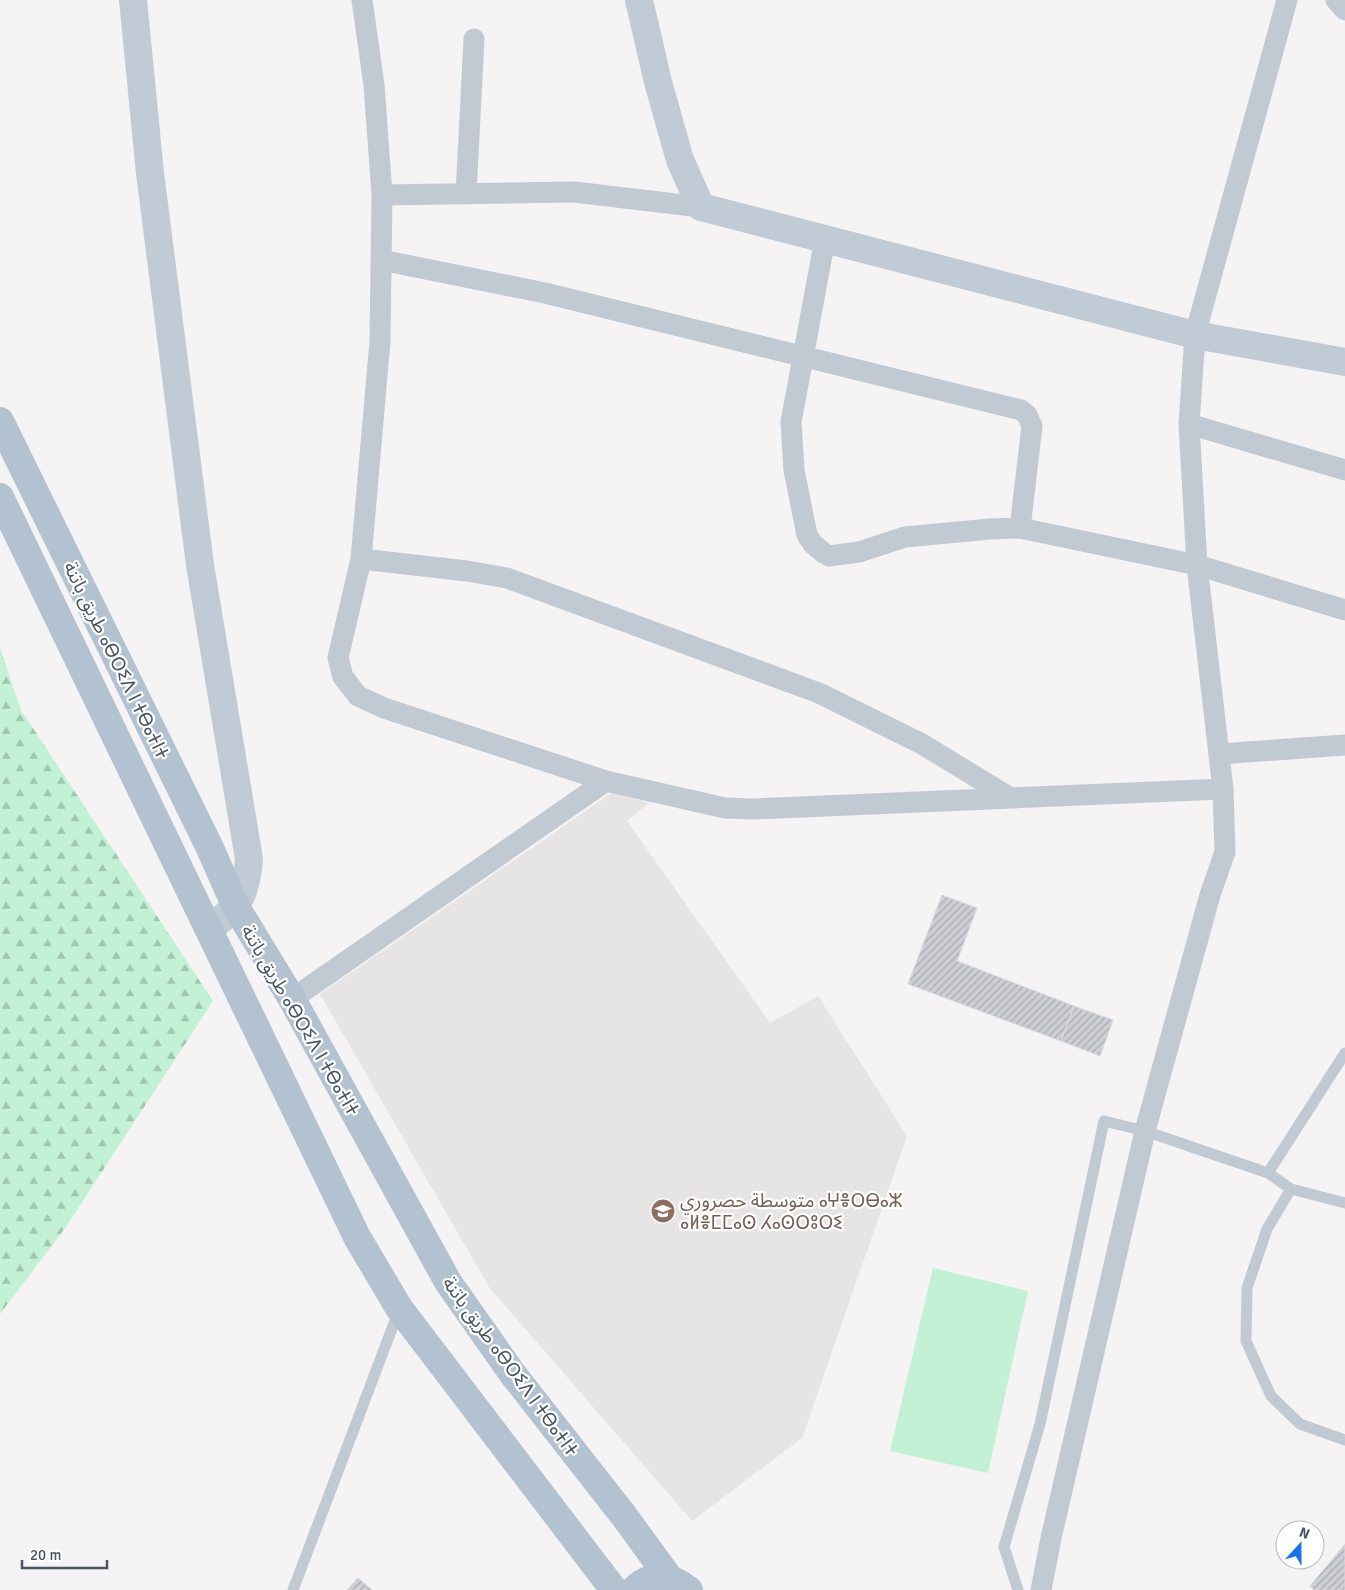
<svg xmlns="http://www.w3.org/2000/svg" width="1345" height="1590" font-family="Signika,'Noto Sans Arabic','Noto Sans Tifinagh',sans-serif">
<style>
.education{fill:#e6e4e5}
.green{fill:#c3f1d5}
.forest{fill:url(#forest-firs)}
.building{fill:url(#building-hatch);stroke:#d7d9de}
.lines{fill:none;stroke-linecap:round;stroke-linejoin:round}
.lane{stroke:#c1cad2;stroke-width:11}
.street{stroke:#c1cad2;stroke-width:21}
.secondary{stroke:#c1cbd6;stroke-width:28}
.primary{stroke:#b3c2d1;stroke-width:28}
.labels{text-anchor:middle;stroke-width:4.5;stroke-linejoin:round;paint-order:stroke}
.street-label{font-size:19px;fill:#4a5661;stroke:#fff}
.education-label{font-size:19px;fill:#785e54;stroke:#fff;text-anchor:start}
</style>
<defs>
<pattern id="forest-firs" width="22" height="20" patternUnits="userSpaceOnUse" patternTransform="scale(1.25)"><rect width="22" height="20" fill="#c3f1d5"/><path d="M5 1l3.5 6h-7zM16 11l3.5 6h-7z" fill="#a0c6b0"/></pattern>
<pattern id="building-hatch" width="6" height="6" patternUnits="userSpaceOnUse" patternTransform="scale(1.25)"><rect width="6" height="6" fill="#cdcfd5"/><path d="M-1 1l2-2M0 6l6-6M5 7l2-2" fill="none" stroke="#a8abb0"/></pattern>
</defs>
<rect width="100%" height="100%" fill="#f5f3f3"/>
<path class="education" d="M613 792 649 803 627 821 770 1023 818 996 907 1136 802 1438 692 1521 489 1287 320 994Z"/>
<path class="green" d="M933 1268 1028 1291 988 1473 890 1451Z"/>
<path class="forest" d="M0 648 21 710 213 1001 66 1227 0 1314Z"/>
<path class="building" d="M942 895 977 908 957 961 1074 1006 1061 1041 908 984Z
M1074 1006 1113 1020 1100 1056 1061 1041Z
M1345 1544V1590H1314L1310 1586Z
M358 1578 372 1590H347Z"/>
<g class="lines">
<path class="lane" d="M1268 1173 1345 1053
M1291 1189 1267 1229 1247 1288 1246 1341 1271 1396 1300 1424 1345 1440
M293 1590 399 1310
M1018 1590 1004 1547 1040 1424 1104 1121 1145 1131 1268 1173 1291 1189 1345 1203"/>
<path class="street" d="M362 0 374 85 382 195 380 341 361 559 338 658 343 677 358 696 384 708 606 781 725 808 753 809 1223 789
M1336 0 1345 10
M466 194 474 39
M382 195 574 192 701 207
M825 239 791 422 794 470 807 535 813 544 824 553 829 556 859 552 905 537 990 529 1020 528 1197 565 1345 610
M381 260 545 293 1021 410 1027 415 1032 426 1020 528
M1189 424 1345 470
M361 559 467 571 507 578 819 693 922 744 1009 797
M1219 754 1345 745
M292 999 606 781
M1041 1590 1051 1538 1145 1131 1210 895 1225 852 1223 789 1197 565 1189 424 1195 335 1287 0"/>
<path class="secondary" d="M133 0 150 173 200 565 249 859C246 898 239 904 210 929
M639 0 658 82 680 160 701 207 1195 335 1345 362"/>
<path class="primary" d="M0 421 209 846 236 907 292 999 448 1282 512 1373 624 1516 670 1579
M0 497 357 1237 399 1308 614 1590
M634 1590C650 1573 672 1576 689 1590"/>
</g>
<defs>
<symbol id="school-disc" viewBox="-11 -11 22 22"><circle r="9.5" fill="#8d6e63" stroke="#fff"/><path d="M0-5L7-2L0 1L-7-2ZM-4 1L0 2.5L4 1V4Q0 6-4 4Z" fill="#fff"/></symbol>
</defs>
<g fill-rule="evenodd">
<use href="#school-disc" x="649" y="1197" width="28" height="28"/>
</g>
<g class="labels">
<g class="street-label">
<text transform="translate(117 660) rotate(64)" y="7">طريق باتنة ⴰⴱⵔⵉⴷ ⵏ ⵜⴱⴰⵜⵏⵜ</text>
<text transform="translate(301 1020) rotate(60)" y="7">طريق باتنة ⴰⴱⵔⵉⴷ ⵏ ⵜⴱⴰⵜⵏⵜ</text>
<text transform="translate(511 1366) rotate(54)" y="7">طريق باتنة ⴰⴱⵔⵉⴷ ⵏ ⵜⴱⴰⵜⵏⵜ</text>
</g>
<g class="education-label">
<text x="680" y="1207">متوسطة حصروري ⴰⵖⴻⵔⴱⴰⵣ<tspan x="680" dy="22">ⴰⵍⴻⵎⵎⴰⵙ ⵃⴰⵙⵔⵓⵔⵉ</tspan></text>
</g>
</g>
<g transform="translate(1300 1545) rotate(21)"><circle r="24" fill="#ffffff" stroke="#b7bbc0"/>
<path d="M0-4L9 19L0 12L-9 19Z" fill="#1a73e8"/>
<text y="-8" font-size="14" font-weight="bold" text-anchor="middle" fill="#4a5661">N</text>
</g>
<path d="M22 1560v8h85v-8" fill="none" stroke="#4a5661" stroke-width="2.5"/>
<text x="30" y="1560" font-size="15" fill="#4a5661" stroke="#ffffff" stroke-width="4" paint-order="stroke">20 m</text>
</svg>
